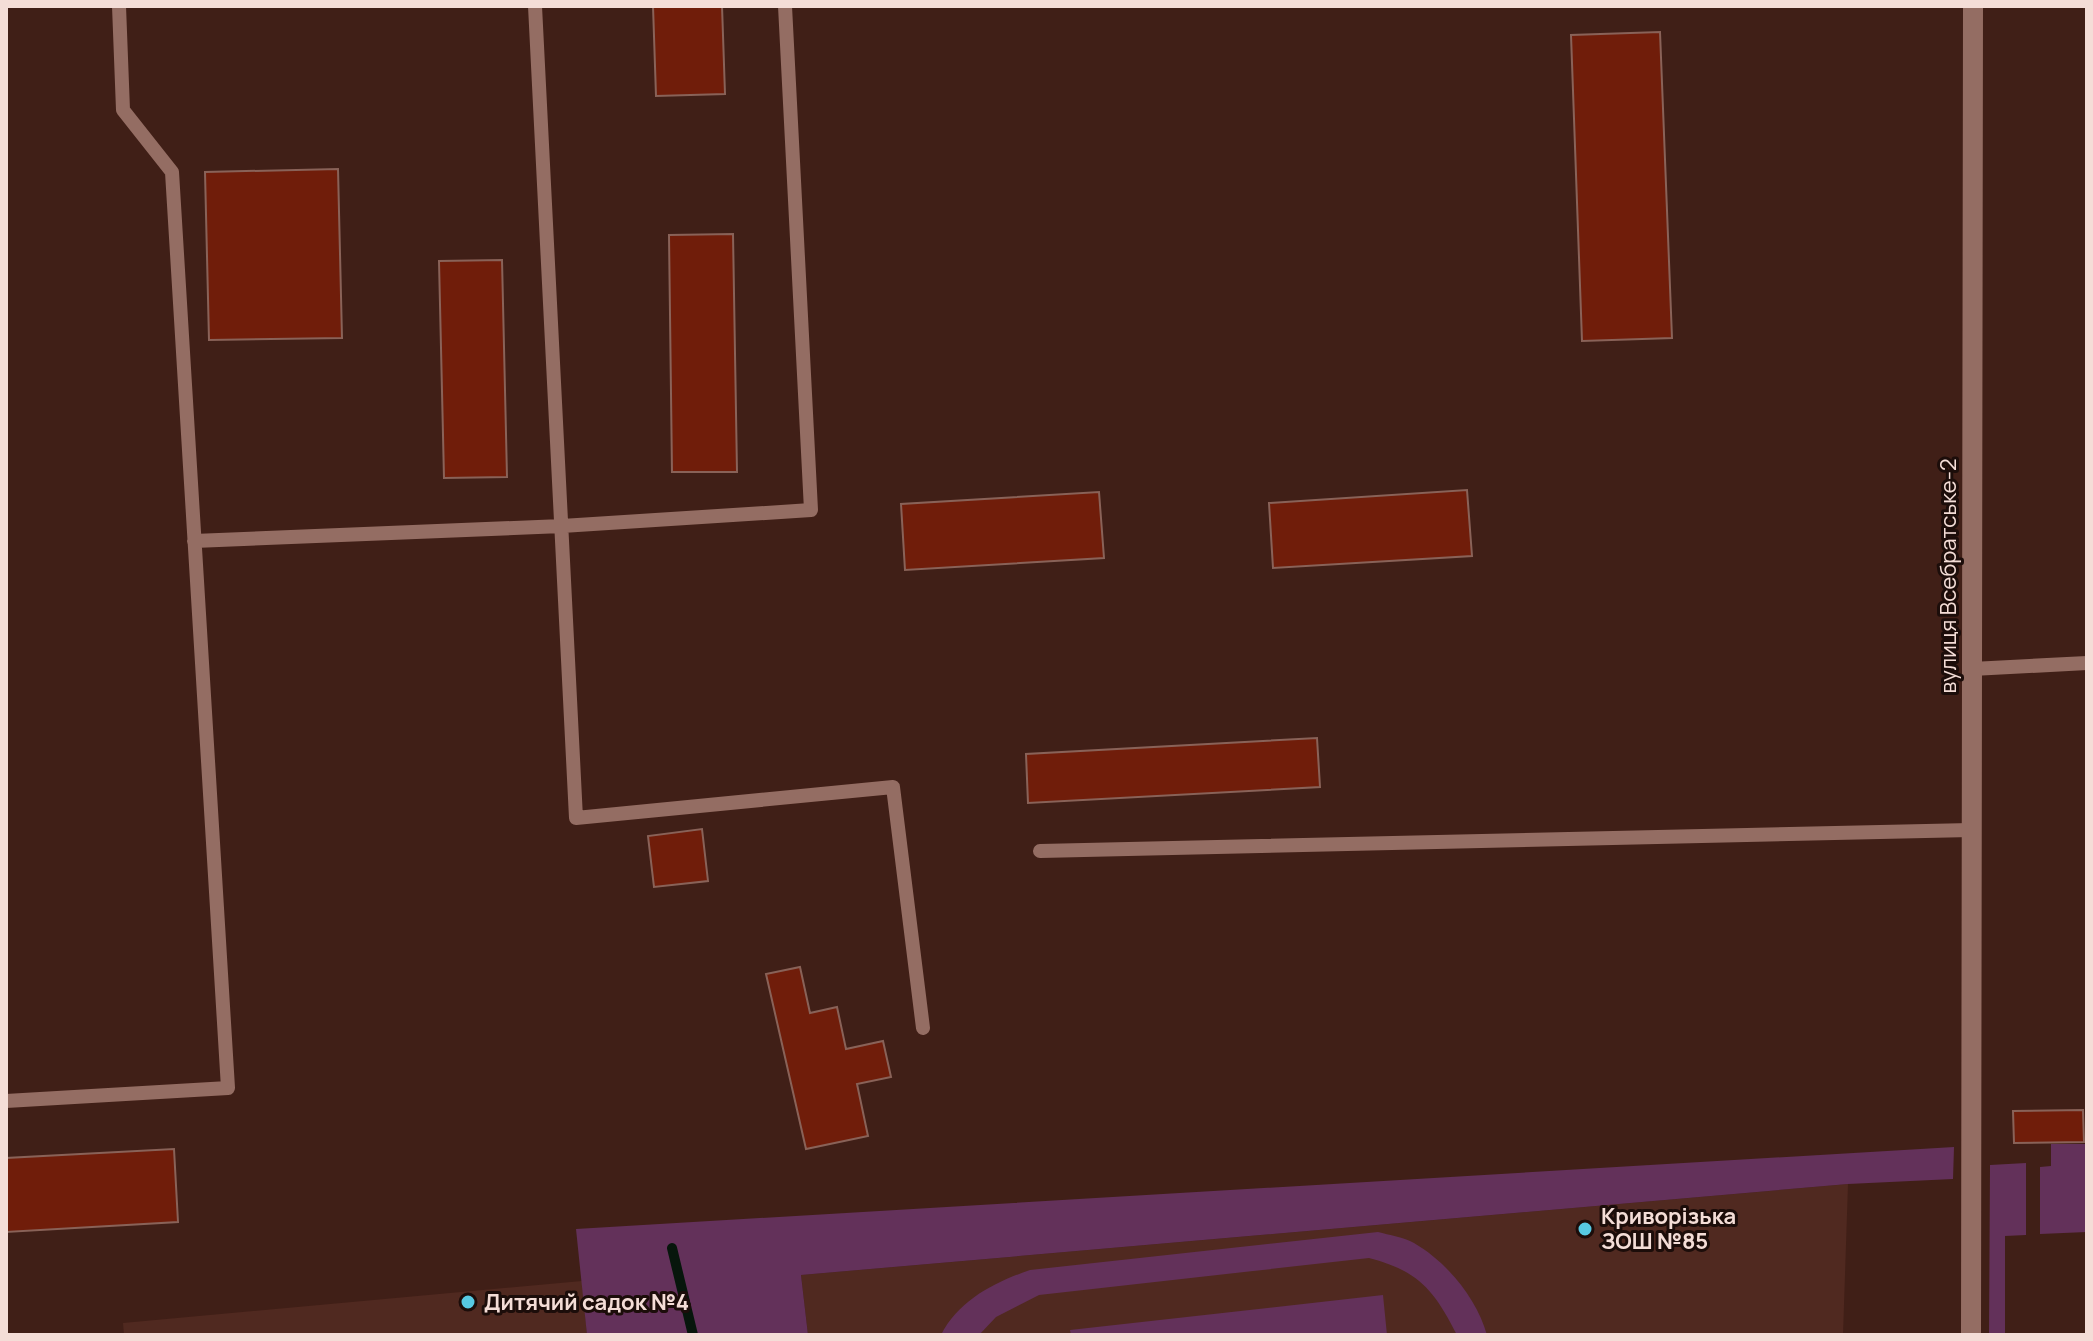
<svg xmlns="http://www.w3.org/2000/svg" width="2093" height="1341" font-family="Manrope,sans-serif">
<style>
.built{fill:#502920}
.green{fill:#63315a}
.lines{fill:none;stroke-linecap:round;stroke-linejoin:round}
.stream{stroke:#07160c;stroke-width:10}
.building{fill:#701d0a;stroke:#896258;stroke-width:2}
.service{stroke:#946d63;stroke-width:14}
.minor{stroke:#946d63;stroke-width:20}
.poi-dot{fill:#57c9e2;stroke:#1c0d0a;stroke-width:3}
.labels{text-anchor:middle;stroke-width:6;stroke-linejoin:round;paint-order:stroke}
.street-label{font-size:22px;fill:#f4ddd7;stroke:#1c0d0a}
.poi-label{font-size:22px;font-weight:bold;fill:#f4ddd7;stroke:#1c0d0a;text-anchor:start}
</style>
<rect width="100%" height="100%" fill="#401f17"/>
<path class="built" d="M1848 1184 1843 1335H808L801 1275Z
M582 1281 587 1335H124L123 1323Z"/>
<path class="green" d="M2051 1144H2087V1232L2040 1234V1167L2051 1166Z
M1954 1147 1953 1179 1848 1184 801 1275 808 1335H587L576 1229Z
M2026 1163V1235L2005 1236V1335H1989L1990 1165Z
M1378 1232C1389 1235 1404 1237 1414 1243 1447 1262 1477 1299 1487 1335H1457C1434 1290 1419 1271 1369 1258L1039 1295 996 1317 979 1335H941C959 1300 995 1282 1030 1270Z
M1383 1295 1387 1335H1071L1070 1330Z"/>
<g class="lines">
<path class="stream" d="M672 1248 693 1335"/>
</g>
<path class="building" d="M653 6H722L725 94 656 96Z
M1660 32 1672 338 1582 341 1571 35Z
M338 169 342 338 209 340 205 172Z
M733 234 737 472H672L669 235Z
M502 260 507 477 444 478 439 261Z
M1467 490 1472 556 1273 568 1269 503Z
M1099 492 1104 558 905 570 901 504Z
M1317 738 1320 787 1028 803 1026 754Z
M702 829 708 881 654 887 648 836Z
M800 967 810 1013 837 1007 846 1049 883 1041 891 1077 857 1084 868 1136 806 1149 766 974Z
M2083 1110 2084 1142 2014 1143 2013 1111Z
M174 1149 178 1222 6 1232V1158Z"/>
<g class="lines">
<path class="service" d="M535 6 576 818 893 787 923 1028
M194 541 562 526 811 510 785 6
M1972 669 2087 663
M1040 851 1971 830
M6 1101 228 1088 172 172 123 110 119 6"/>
<path class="minor" d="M1971 1335 1973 6"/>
</g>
<g class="poi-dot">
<circle cx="1585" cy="1229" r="8"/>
<circle cx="468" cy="1302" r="8"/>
</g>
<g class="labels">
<g class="street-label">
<text transform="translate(1948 576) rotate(-90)" y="8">вулиця Всебратське-2</text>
</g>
<g class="poi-label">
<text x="1601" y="1224">Криворізька<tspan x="1601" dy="25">ЗОШ №85</tspan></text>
<text x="484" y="1310">Дитячий садок №4</text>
</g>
</g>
<rect width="2093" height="1341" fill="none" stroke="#f4ddd7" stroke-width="16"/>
</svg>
